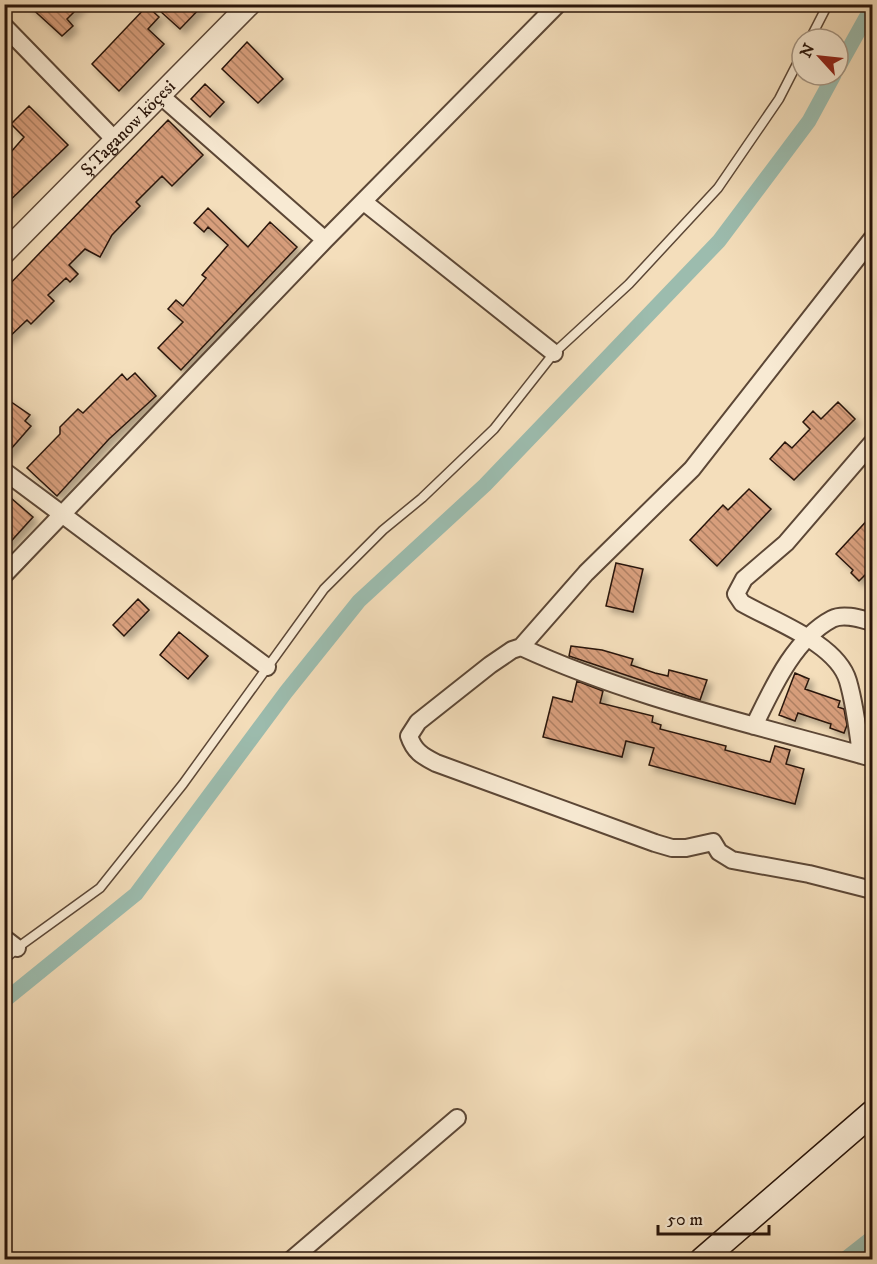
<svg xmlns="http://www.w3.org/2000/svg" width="877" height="1264" font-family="'IM FELL DW Pica',serif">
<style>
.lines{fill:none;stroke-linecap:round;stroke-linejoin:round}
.canal{stroke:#9cbcae;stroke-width:15}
.building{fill:url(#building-back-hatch);stroke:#29150a;stroke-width:1.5;filter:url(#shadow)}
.service-casing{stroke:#5c4736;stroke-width:11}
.minor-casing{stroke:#5c4736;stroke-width:20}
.tertiary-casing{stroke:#5c4736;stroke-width:24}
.secondary-casing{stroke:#29150a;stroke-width:27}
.service{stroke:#f8ead3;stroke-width:8}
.minor{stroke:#f8ead3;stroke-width:16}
.tertiary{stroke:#f8ead3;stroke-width:21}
.secondary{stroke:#f8ead3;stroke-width:24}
.labels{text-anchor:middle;stroke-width:5;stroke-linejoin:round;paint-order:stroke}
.street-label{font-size:18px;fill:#29150a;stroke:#f8ead3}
</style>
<defs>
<pattern id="building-back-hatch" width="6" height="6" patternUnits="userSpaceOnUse" patternTransform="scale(1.5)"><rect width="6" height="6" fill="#d79e7b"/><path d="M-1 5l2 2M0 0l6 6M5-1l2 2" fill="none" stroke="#ae8063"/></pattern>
<filter id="shadow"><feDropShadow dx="5" dy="5" stdDeviation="3" flood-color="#0004"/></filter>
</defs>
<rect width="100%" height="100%" fill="#f4debb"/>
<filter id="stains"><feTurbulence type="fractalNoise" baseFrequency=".00333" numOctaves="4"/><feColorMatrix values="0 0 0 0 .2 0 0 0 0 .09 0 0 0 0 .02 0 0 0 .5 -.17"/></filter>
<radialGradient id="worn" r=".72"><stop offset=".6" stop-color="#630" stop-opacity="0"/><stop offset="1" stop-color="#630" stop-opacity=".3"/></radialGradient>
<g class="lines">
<path class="canal" d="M838 68 872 7
M4 1001 136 894 286 692 359 601 485 485 719 241 809 121 834 75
M844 1260 872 1238"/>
</g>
<path class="building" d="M27 4H82L67 19 73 26 62 36Z
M166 4H204L180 29 160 11Z
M147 6 159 17 148 29 164 44 119 91 92 64Z
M247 42 283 79 258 103 222 69Z
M205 84 224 102 210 117 191 99Z
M29 106 68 145 4 206V160L24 137 11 124Z
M168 120 203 155 172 186 162 176 136 202 140 206 112 235 100 257 85 249 69 265 78 274 70 282 66 278 48 295 54 301 31 324 27 320 4 342V290Z
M208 208 248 247 270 222 297 247 181 370 158 348 183 322 168 309 176 300 183 306 206 278 202 275 228 245 208 227 204 232 194 223Z
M135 373 156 396 109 439 57 496 27 468 60 434V427L78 409 83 413 122 374 127 380Z
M4 397 30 415 25 421 31 426 4 457Z
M838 402 855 419 794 480 770 459 785 442 792 448 810 429 803 422 813 411 821 419Z
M749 489 771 509 717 566 690 540 723 505 728 510Z
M4 492 33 517 4 549Z
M873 514V579L867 573 859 581 851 573 853 570 836 554Z
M616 563 643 569 633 612 606 606Z
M138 599 149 610 124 636 113 625Z
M179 632 208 656 188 679 160 655Z
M571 646 602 650 633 659 631 665 655 673 668 676 669 670 707 680 700 700 569 656Z
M795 673 809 679 805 689 840 701 838 707 844 709 847 725 844 733 830 728 831 724 798 713 795 721 779 715Z
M577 681 603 691 600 703 653 716 652 722 661 725 660 729 726 746 725 750 770 762 775 746 790 750 786 764 804 769 795 804 649 765 654 748 626 741 622 757 543 737 553 697 572 702Z"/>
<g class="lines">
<defs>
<path id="service" d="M810 39 828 4
M4 960 17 948 100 888 183 784 324 589 383 530 422 498 494 429 554 353 629 284 718 188 779 99 802 54"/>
<path id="minor" d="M4 26 116 141
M161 96 325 240
M364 202 554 353
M872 239 692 469 586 573 521 647 512 650 490 665 418 722 409 736C414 751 422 756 436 763L655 843 672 848H686L713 842 719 852 732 860 809 874 872 890
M4 471 267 667
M4 575 325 240 558 4
M521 647C634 699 754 724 872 758
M754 726C772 689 794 639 832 619 844 613 861 619 872 622
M861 755C858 731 855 705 848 681 837 643 773 621 742 603L736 594 744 579 786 543 872 443
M4 938 17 948
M291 1260 457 1118"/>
<g id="tertiary">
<path id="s1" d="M4 253 250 4"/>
</g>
<path id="secondary" d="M702 1260 872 1113"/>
</defs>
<use href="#service" class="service-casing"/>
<use href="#minor" class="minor-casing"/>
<use href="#tertiary" class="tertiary-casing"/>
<use href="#secondary" class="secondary-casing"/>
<use href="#service" class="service"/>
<use href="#minor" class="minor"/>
<use href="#tertiary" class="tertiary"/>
<use href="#secondary" class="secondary"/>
</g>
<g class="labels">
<g class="street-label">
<text dy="6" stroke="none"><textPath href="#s1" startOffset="176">Ş.Taganow köçesi</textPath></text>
</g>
</g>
<rect width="877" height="1264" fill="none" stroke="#f4debb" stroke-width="24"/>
<rect x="6" y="6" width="865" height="1252" fill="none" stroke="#29150a" stroke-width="3"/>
<rect x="12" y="12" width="853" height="1240" fill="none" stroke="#29150a" stroke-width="1.5"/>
<g transform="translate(820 57) rotate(297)"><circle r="28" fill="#f8ead3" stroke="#a59583" stroke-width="1.5"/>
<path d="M0-4.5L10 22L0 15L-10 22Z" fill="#8f2418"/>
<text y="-9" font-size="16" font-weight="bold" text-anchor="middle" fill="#29150a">N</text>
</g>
<path d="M658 1225v9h111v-9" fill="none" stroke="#29150a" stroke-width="3"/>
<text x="667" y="1225" font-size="18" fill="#29150a" stroke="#f8ead3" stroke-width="4.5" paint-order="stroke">50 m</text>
<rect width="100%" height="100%" filter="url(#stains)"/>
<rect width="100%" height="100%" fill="url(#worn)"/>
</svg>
